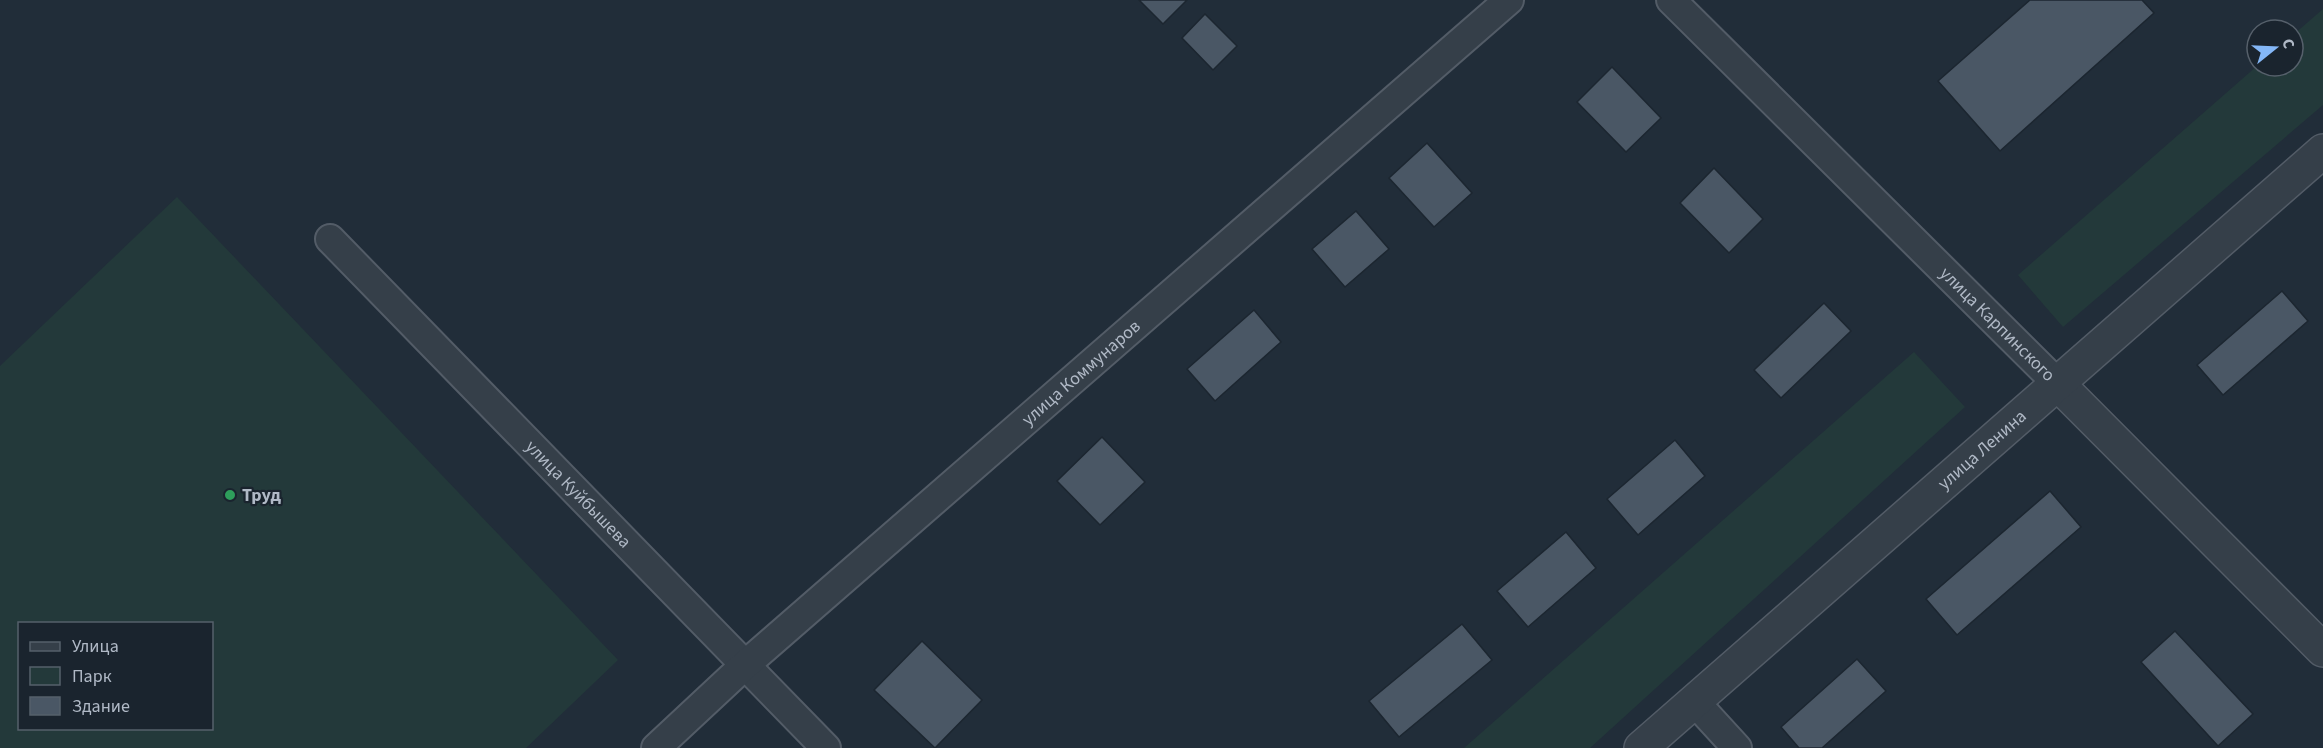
<svg xmlns="http://www.w3.org/2000/svg" width="2323" height="748" font-family="'Source Sans 3',sans-serif">
<style>
.green{fill:#23393a;fill-rule:evenodd}
.building{fill:#4a5765;stroke:#1c2630;stroke-width:1.5}
.lines{fill:none;stroke-linecap:round;stroke-linejoin:round}
.minor-casing{stroke:#535c67;stroke-width:32}
.tertiary-casing{stroke:#535c67;stroke-width:36}
.minor{stroke:#353f49;stroke-width:28}
.tertiary{stroke:#353f49;stroke-width:33}
.leisure-dot{fill:#2e9e5b;stroke:#1a242e;stroke-width:2}
.labels{text-anchor:middle;stroke-width:4.5;stroke-linejoin:round;paint-order:stroke}
.street-label{font-size:18px;fill:#b0b9c6;stroke:#1a242e}
.poi-label{font-size:18px;font-weight:bold;fill:#b0b9c6;stroke:#1a242e;text-anchor:start}
</style>
<rect width="100%" height="100%" fill="#212d39"/>
<path class="green" d="M2323 9V105L2063 327 2018 275 2257 66H2293V35Z
M177 197 618 660 526 748H0V366ZM20 624H212V728H20Z
M1914 352 1965 407 1590 748H1464Z"/>
<path class="building" d="M1139 0H1187L1163 24Z
M2030 0H2142L2154 13 2000 151 1938 81Z
M1205 14 1237 46 1213 70 1182 38Z
M1612 67 1661 118 1626 152 1577 102Z
M1427 143 1472 193 1434 227 1389 178Z
M1714 168 1763 219 1729 253 1680 203Z
M1356 211 1389 249 1345 287 1312 249Z
M2282 291 2308 321 2223 395 2197 365Z
M1824 303 1851 331 1781 398 1754 370Z
M1254 310 1281 342 1215 401 1187 369Z
M1102 437 1145 482 1100 525 1057 481Z
M1675 440 1705 476 1638 535 1607 499Z
M2050 491 2081 527 1957 635 1926 599Z
M1566 532 1596 568 1528 627 1497 591Z
M1462 624 1492 660 1399 737 1369 701Z
M2175 631 2253 714 2218 746 2141 662Z
M922 641 982 700 935 748 874 690Z
M1857 659 1886 691 1822 748H1799L1781 727Z"/>
<g class="lines">
<defs>
<g id="minor">
<path id="s1" d="M1671 0 2058 384"/>
<path id="s2" d="M330 239 826 748"/>
<path d="M1694 701 1737 748"/>
<path id="s3" d="M656 748 745 665 1509 0"/>
</g>
<g id="tertiary">
<path d="M2058 384 2323 650"/>
<path id="s4" d="M1641 748 2323 151"/>
</g>
</defs>
<use href="#minor" class="minor-casing"/>
<use href="#tertiary" class="tertiary-casing"/>
<use href="#minor" class="minor"/>
<use href="#tertiary" class="tertiary"/>
</g>
<circle class="leisure-dot" cx="230" cy="495" r="6"/>
<g class="labels">
<g class="street-label">
<text dy="6" stroke="none"><textPath href="#s1" startOffset="460">улица Карпинского</textPath></text>
<text dy="6" stroke="none"><textPath href="#s3" startOffset="567">улица Коммунаров</textPath></text>
<text dy="6" stroke="none"><textPath href="#s4" startOffset="453">улица Ленина</textPath></text>
<text dy="6" stroke="none"><textPath href="#s2" startOffset="356">улица Куйбышева</textPath></text>
</g>
<g class="poi-label">
<text x="242" y="501">Труд</text>
</g>
</g>
<rect x="18" y="622" width="195" height="108" fill="#1a242e" stroke="#56606b" stroke-width="1.5"/>
<rect x="30" y="642" width="30" height="9" fill="#353f49" stroke="#56606b" stroke-width="1.5"/>
<text x="72" y="652" font-size="18" fill="#b0b9c6">Улица</text>
<rect x="30" y="667" width="30" height="18" fill="#23393a" stroke="#56606b" stroke-width="1.5"/>
<text x="72" y="682" font-size="18" fill="#b0b9c6">Парк</text>
<rect x="30" y="697" width="30" height="18" fill="#4a5765" stroke="#56606b" stroke-width="1.5"/>
<text x="72" y="712" font-size="18" fill="#b0b9c6">Здание</text>
<g transform="translate(2275 48) rotate(72)"><circle r="28" fill="#1a242e" stroke="#56606b" stroke-width="1.5"/>
<path d="M0-4.5L10 22L0 15L-10 22Z" fill="#84b7f7"/>
<text y="-9" font-size="16" font-weight="bold" text-anchor="middle" fill="#b0b9c6">С</text>
</g>
</svg>
